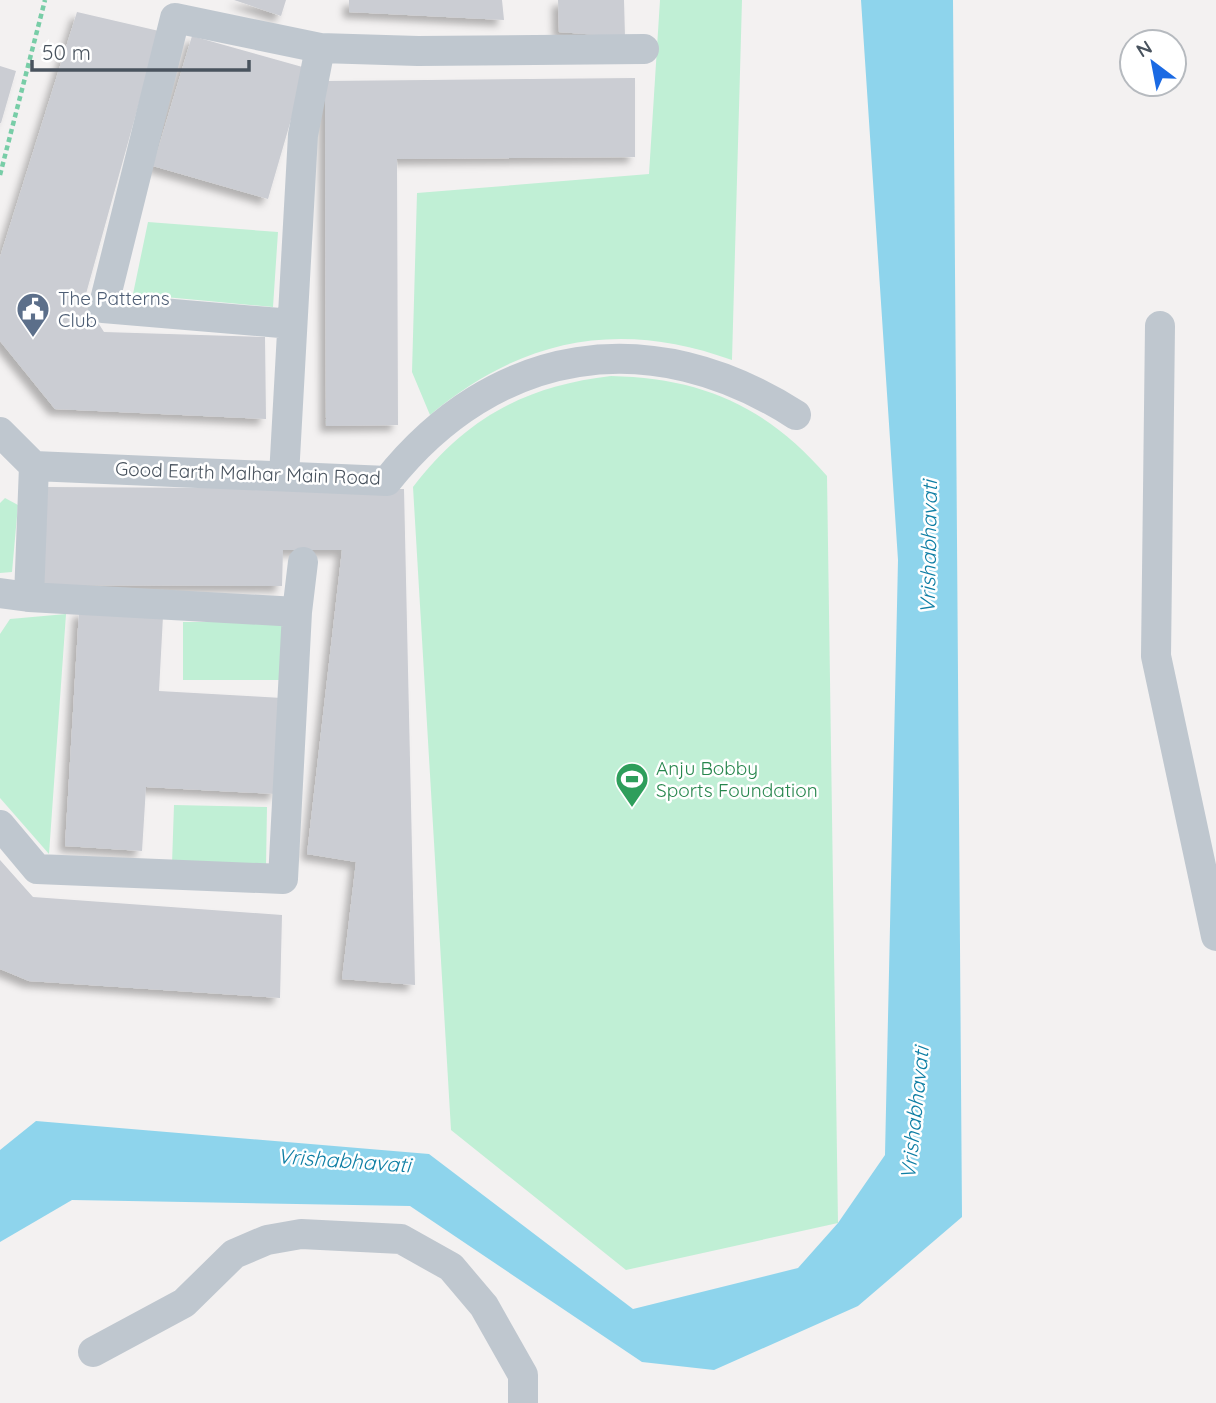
<svg xmlns="http://www.w3.org/2000/svg" width="1216" height="1403" font-family="Quicksand,sans-serif">
<style>
.green{fill:#c0efd5}
.water{fill:#8ed4ec}
.building{fill:#cbcdd3;filter:url(#shadow)}
.lines{fill:none;stroke-linecap:round;stroke-linejoin:round}
.path{stroke:#78cda7;stroke-width:4.5;stroke-dasharray:5 3.5;stroke-linecap:butt}
.minor{stroke:#bfc7cf;stroke-width:30}
.labels{text-anchor:middle;stroke-width:5;stroke-linejoin:round;paint-order:stroke}
.service-label{font-size:19px;fill:#4e5e75;stroke:#fff;text-anchor:start}
.street-label{font-size:19px;fill:#49535e;stroke:#fff}
.leisure-label{font-size:19px;fill:#27864d;stroke:#fff;text-anchor:start}
.water-label{font-size:21px;font-style:italic;fill:#0e7ea4;stroke:#fff}
</style>
<defs>
<filter id="shadow"><feDropShadow dx="-6" dy="6" stdDeviation="3.5" flood-color="#0004"/></filter>
</defs>
<rect width="100%" height="100%" fill="#f3f1f1"/>
<path class="green" d="M660 0H742L732 360C619 319 522 338 430 415L412 372 417 193 649 174Z
M148 222 278 232 273 307 133 294Z
M611 376C703 378 767 407 827 476L838 1223 626 1270 451 1130 413 487C466 418 525 386 611 376Z
M5 498 18 505 12 572 0 573V503Z
M66 614 49 854 0 798V634L10 619Z
M183 622H282V680H183Z
M174 805 267 807 266 867 172 864Z"/>
<path class="water" d="M861 0H953L962 1217 858 1306 714 1370 642 1362 410 1206 72 1200 0 1242V1150L36 1121 429 1154 633 1309 798 1268 838 1223 885 1155 898 560Z"/>
<path class="building" d="M234 0H286L281 16Z
M349 0H502L504 20 349 12Z
M558 0H624L625 37 559 32Z
M77 12 159 31 84 301 104 332 265 337 266 419 55 409 0 341V257Z
M192 36 306 68 268 199 153 166Z
M0 66 16 71 1 123H0Z
M635 78V157L397 159 398 425 326 426 325 81Z
M43 487 404 489 415 985 342 979 356 862 307 854 342 550H283L282 586 43 585Z
M79 611 163 616 159 691 282 698 276 794 146 787 142 851 65 846Z
M0 860 33 897 282 915 280 998 29 981 0 969Z"/>
<g class="lines">
<path class="path" d="M0 175 45 0"/>
<path class="minor" d="M292 324 103 308 175 18 320 48
M1160 326 1156 656 1216 936
M0 432 34 466 387 481C495 345 651 322 796 415
M284 476 303 135 320 48 418 51 644 49
M0 593 29 597 297 612 283 879 37 869 0 825
M29 597 34 466
M297 612 303 562
M93 1352 184 1303 234 1254 267 1240 301 1234 401 1239 451 1267 484 1306 523 1375V1403"/>
</g>
<defs>
<symbol id="civic-pin" viewBox="-11 -11 22 30"><path d="M0 17L-7.5 6A9.5 9.5 0 1 1 7.5 6Z" fill="#5c6f8a" stroke="#fff"/><path d="M-.6-6.5H3V-4.5H.6V-3L4-1V1h2V6H-6V1h2V-1L-.6-3ZM-1.2 2.5V6h2.4V2.5Z" fill="#fff"/></symbol>
<symbol id="stadium-pin" viewBox="-11 -11 22 30"><path d="M0 17L-7.5 6A9.5 9.5 0 1 1 7.5 6Z" fill="#2e9e5b" stroke="#fff"/><path d="M0-5a6.5 5 0 1 0 0 10a6.5 5 0 1 0 0-10ZM-3.5-1.8h7v3.6h-7Z" fill="#fff"/></symbol>
</defs>
<g fill-rule="evenodd">
<use href="#civic-pin" x="14" y="290" width="38" height="52"/>
<use href="#stadium-pin" x="613" y="760" width="38" height="52"/>
</g>
<g class="labels">
<g class="service-label">
<text x="58" y="305">The Patterns<tspan x="58" dy="22">Club</tspan></text>
</g>
<g class="street-label">
<text transform="translate(248 473) rotate(2)" y="7">Good Earth Malhar Main Road</text>
</g>
<g class="leisure-label">
<text x="656" y="775">Anju Bobby<tspan x="656" dy="22">Sports Foundation</tspan></text>
</g>
<g class="water-label">
<text transform="translate(929 547) rotate(-89)" y="7">Vrishabhavati</text>
<text transform="translate(915 1113) rotate(-84)" y="7">Vrishabhavati</text>
<text transform="translate(344 1161) rotate(4)" y="7">Vrishabhavati</text>
</g>
</g>
<g transform="translate(1153 63) rotate(328)"><circle r="33" fill="#ffffff" stroke="#b6babf" stroke-width="2"/>
<path d="M0-5L12 26L0 18L-12 26Z" fill="#1b6ae3"/>
<text y="-10" font-size="19" font-weight="bold" text-anchor="middle" fill="#49535e">N</text>
</g>
<path d="M32 60v10h217v-10" fill="none" stroke="#49535e" stroke-width="3.5"/>
<text x="42" y="60" font-size="21" fill="#49535e" stroke="#ffffff" stroke-width="5" paint-order="stroke">50 m</text>
</svg>
